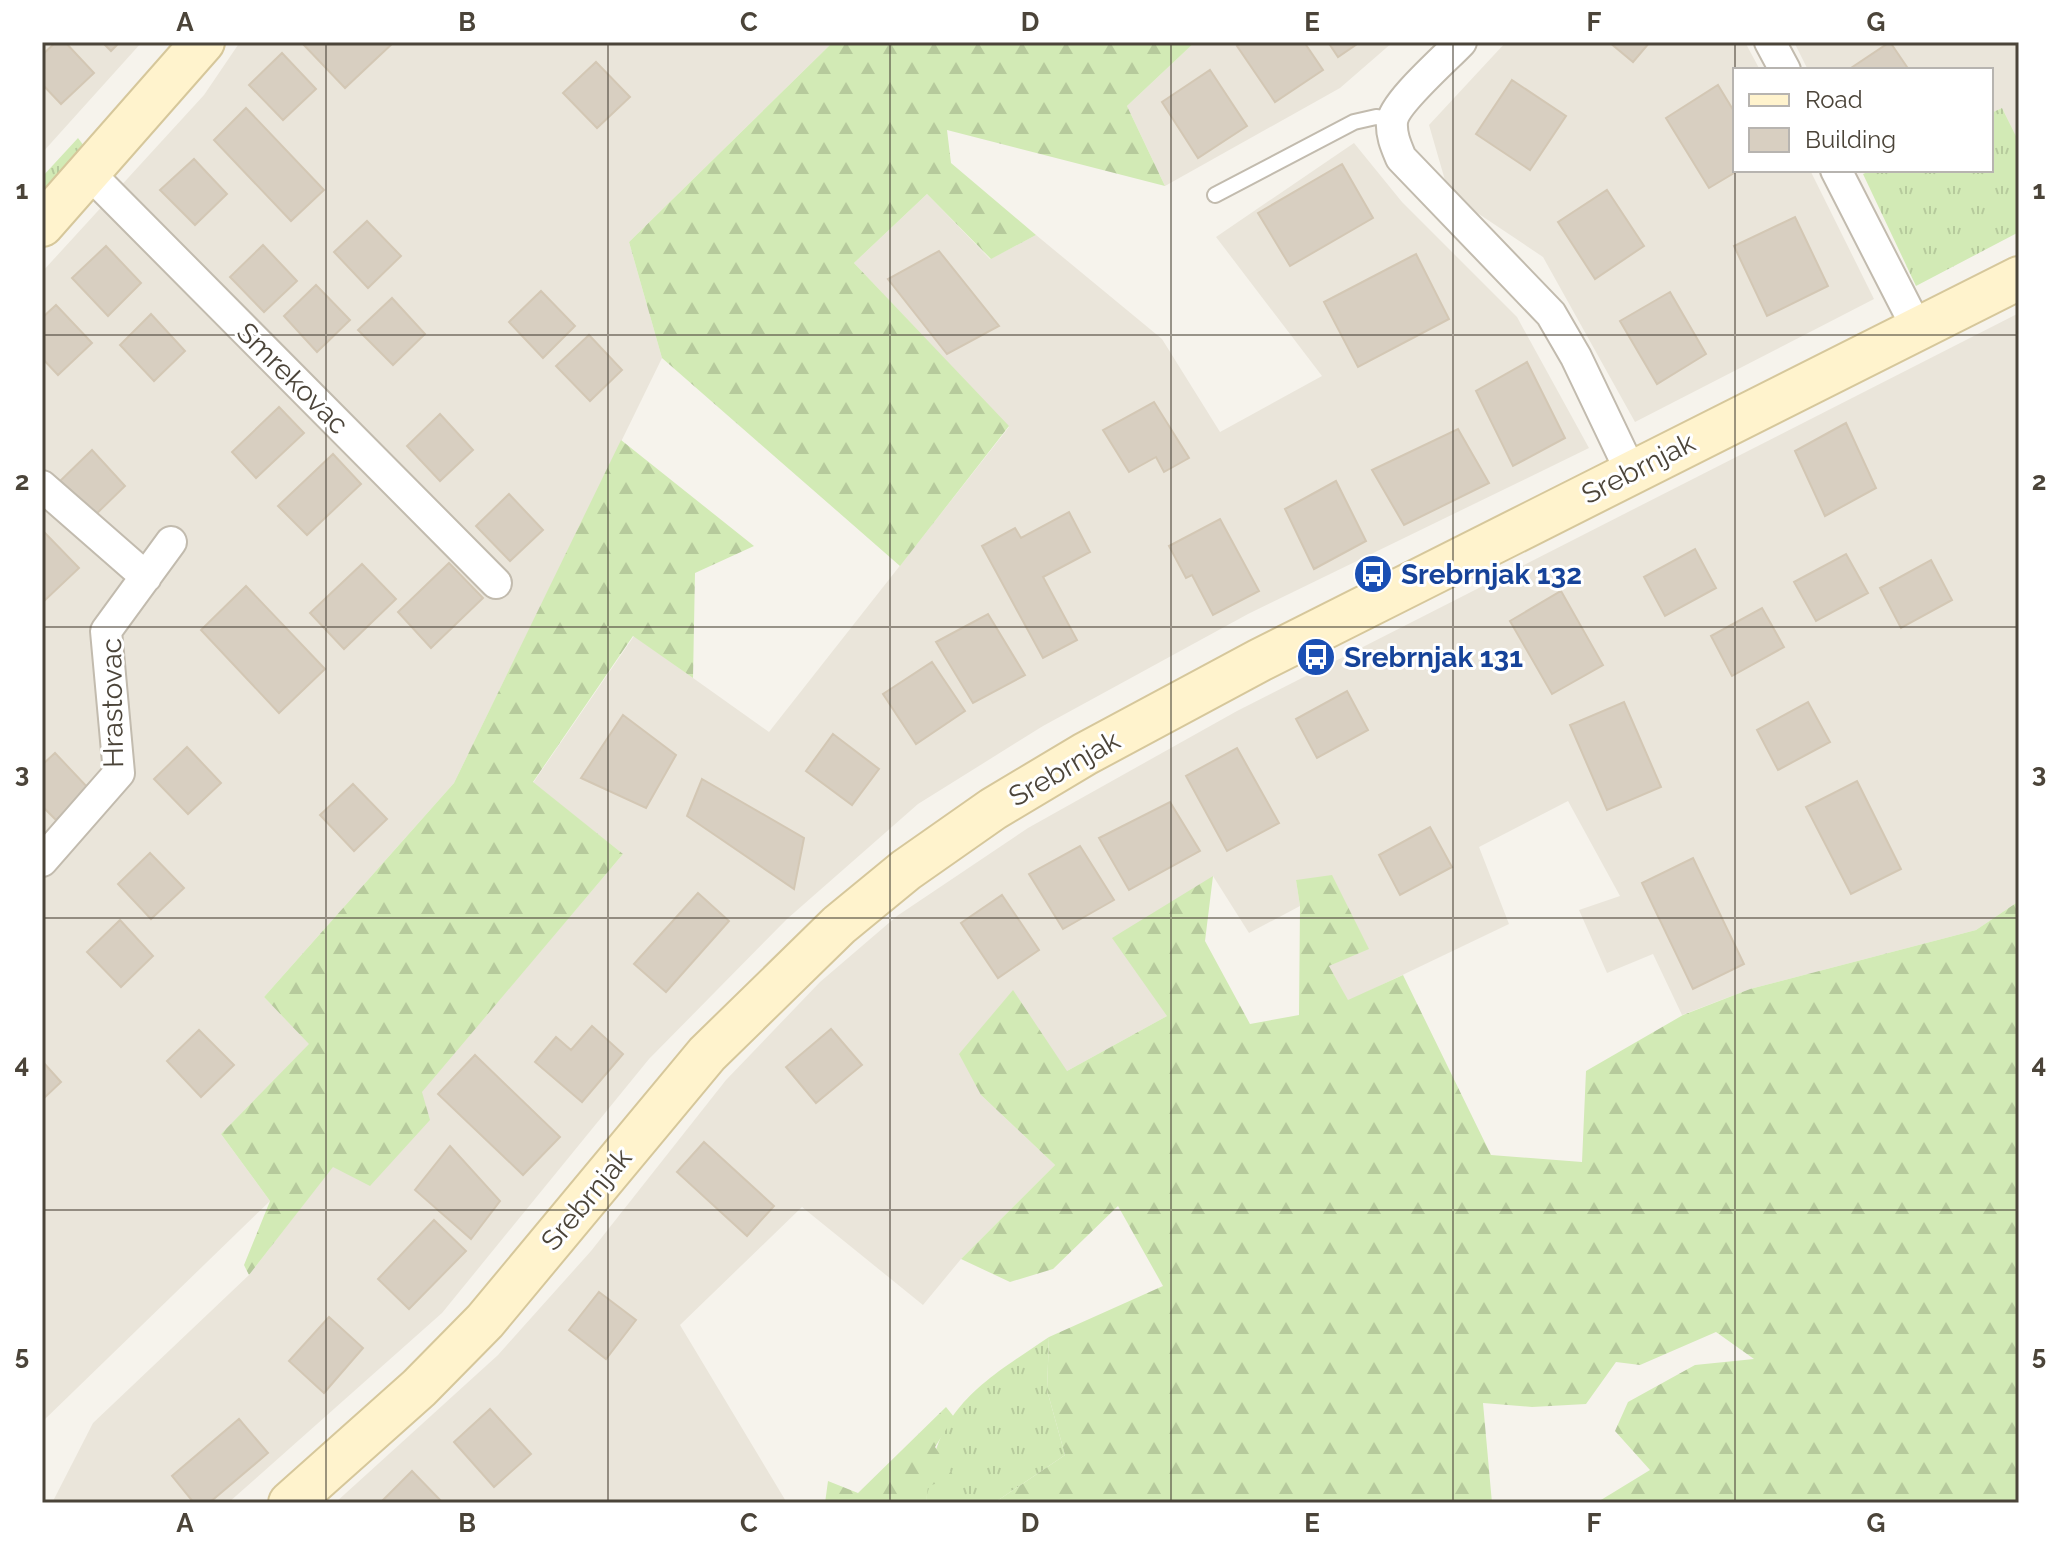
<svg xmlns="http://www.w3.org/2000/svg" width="2061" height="1545" font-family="Raleway,sans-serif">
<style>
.residential{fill:#eae5da}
.grass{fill:url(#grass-tufts)}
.forest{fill:url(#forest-firs)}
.building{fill:#d8cfc1;stroke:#d3c7b4;stroke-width:2}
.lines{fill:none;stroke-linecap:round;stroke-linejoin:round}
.service-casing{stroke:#c2bbae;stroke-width:18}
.minor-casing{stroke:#c2bbae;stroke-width:34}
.secondary-casing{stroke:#d6c79b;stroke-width:46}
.service{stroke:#fff;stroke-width:14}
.minor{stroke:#fff;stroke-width:30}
.secondary{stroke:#fff3cd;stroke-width:42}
.grid{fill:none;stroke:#4b4439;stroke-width:2;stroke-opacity:0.55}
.labels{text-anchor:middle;stroke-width:6;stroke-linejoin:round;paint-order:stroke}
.street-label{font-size:28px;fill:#4b4439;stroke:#fff}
.transit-label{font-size:28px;font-weight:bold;fill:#164399;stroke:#fff;text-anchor:start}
.neatline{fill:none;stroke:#4b4439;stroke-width:3}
.grid-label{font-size:26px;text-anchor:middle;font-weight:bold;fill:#4b4439}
</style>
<defs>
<pattern id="grass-tufts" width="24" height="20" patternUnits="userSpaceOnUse" patternTransform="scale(2)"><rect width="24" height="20" fill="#d2eab5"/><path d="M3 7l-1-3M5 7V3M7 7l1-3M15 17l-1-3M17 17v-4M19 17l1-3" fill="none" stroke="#b6ca9c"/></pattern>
<pattern id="forest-firs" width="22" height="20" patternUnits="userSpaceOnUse" patternTransform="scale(2)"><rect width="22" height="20" fill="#d2eab5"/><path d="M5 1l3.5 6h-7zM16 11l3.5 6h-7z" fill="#b6ca9c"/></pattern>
</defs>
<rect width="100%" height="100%" fill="#f6f3ec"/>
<path class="residential" d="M42 42H142L42 153Z
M240 42H833L629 242 662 358 454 783 264 997 310 1044 221 1134 270 1201 42 1422V272L204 95Z
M1195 42H1393L1340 88 1165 186 1127 106Z
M1506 42H1745L1760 70H1735V170H1810L1874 299 1635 422 1543 257 1449 194 1429 125Z
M1794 42H2019V142L2002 108 1991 113V70H1808Z
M1354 143 1402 202 1517 317 1589 448 1248 614 1043 726 918 804 787 919 649 1059 442 1313 228 1503H52L93 1423 249 1275 333 1166 421 1092 623 854 533 783 634 636 769 732 1009 427 854 263 927 194 990 259 1036 235 1162 339 1220 432 1322 376 1216 237Z
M2019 313V901L1976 930 1750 989 1682 1015 1653 954 1607 973 1579 910 1620 896 1568 801 1479 847 1509 924 1348 1001 1329 966 1368 948 1296 880 1300 906 1249 933 1213 876 1167 1016 1067 1071 981 1095 1055 1165 961 1259 923 1305 802 1207 680 1325 787 1503H335L498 1355 591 1251 726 1080 820 982 897 916 1028 828 1237 711Z"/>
<path class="grass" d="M2002 108 2019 142V232L1916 286 1863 174 1872 170H1991V113Z
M78 138 87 150 42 199V177Z
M1049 1337 1047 1390 1065 1455 994 1503H926C933 1409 978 1385 1049 1337Z"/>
<path class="forest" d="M833 42H1195L1127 106 1165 186 947 130 951 163 1036 235 991 259 927 194 854 263 1009 426 900 566 662 358 629 242Z
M621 440 754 546 695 573 693 678 633 636 533 782 623 854 422 1092 430 1120 370 1186 333 1167 249 1275 244 1265 270 1201 221 1134 309 1044 264 997 454 783Z
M1332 875 1369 949 1329 966 1348 1000 1403 975 1491 1155 1582 1162 1586 1071 1683 1015 1750 989 1976 930 2019 901V1503H1596L1650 1470 1615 1431 1628 1402 1695 1365 1754 1359 1716 1332 1640 1365 1616 1362 1586 1404 1532 1407 1483 1403 1492 1503H994L1065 1455 1047 1390 1049 1337 1163 1286 1118 1206 1053 1269 1010 1282 961 1259 1055 1165 981 1095 959 1054 1013 990 1067 1071 1167 1016 1112 938 1213 876 1205 941 1250 1024 1299 1015 1300 906 1296 880Z
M946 1407 954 1417 935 1447 955 1478 928 1486 926 1503H825L828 1481 858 1493Z"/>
<path class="building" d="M56 42H65L94 73 61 104 42 84V55Z
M102 42H120L111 51Z
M301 42H394L345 88Z
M1243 42H1304L1323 70 1275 102 1237 46Z
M1328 42H1360L1338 57Z
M1609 42H1650L1633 62Z
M1890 42 1909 70H1848Z
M282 53 316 89 283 120 249 85Z
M596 62 630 97 597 128 563 93Z
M1210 70 1247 126 1198 158 1162 102Z
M1512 80 1566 116 1530 170 1476 134Z
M1718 85 1735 113V170H1739L1709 188 1666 118Z
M246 108 324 190 291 221 214 140Z
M194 159 227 194 195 225 160 190Z
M1342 164 1373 218 1290 266 1258 213Z
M1607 190 1644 246 1595 279 1558 222Z
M1795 217 1828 286 1767 316 1734 246Z
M367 221 401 256 368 288 334 252Z
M263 245 297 281 264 312 230 277Z
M106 246 141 283 108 316 72 278Z
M939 251 999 326 947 354 888 279Z
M1416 254 1449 319 1358 367 1324 302Z
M316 285 350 320 317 352 284 316Z
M541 291 575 326 543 358 509 322Z
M1670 292 1706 354 1657 384 1620 321Z
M392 298 425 334 393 365 358 330Z
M56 305 92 343 58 375 42 358V318Z
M151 314 185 351 154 381 120 345Z
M589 335 622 370 590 401 556 366Z
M1527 362 1565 438 1513 466 1476 391Z
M1154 402 1189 458 1164 472 1156 457 1129 472 1103 430Z
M279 407 304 433 256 478 232 452Z
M440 414 473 450 440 481 407 446Z
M1846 423 1876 488 1825 516 1795 451Z
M1458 429 1489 483 1404 525 1372 470Z
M92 450 125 486 91 519 57 484Z
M333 454 361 484 307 535 278 506Z
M1336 481 1366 541 1314 569 1285 509Z
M509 494 543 530 510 561 476 526Z
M1069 512 1090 552 1043 577 1077 640 1043 658 982 546 1015 528 1021 538Z
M1220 519 1259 591 1213 615 1192 575 1186 578 1169 546Z
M45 533 79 568 42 603V535Z
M1695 549 1716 588 1665 616 1644 577Z
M1846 554 1868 593 1816 621 1794 582Z
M1931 560 1952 600 1901 628 1880 588Z
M449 563 483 598 431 648 398 612Z
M362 564 396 599 344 649 310 613Z
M246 586 325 669 279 713 201 630Z
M1561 591 1603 665 1552 694 1510 621Z
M1762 608 1784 647 1732 676 1711 636Z
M988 614 1025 675 973 703 936 642Z
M932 662 965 711 916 744 883 694Z
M1347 691 1368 730 1317 758 1296 719Z
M1624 702 1661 787 1607 810 1570 725Z
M1808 702 1830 742 1778 770 1757 730Z
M623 715 676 755 646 808 581 778Z
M833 734 879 769 852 805 806 771Z
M187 747 221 783 188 814 154 779Z
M1237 748 1279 823 1227 851 1186 776Z
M55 753 89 789 56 820 42 806V765Z
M702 779 804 838 794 889 687 816Z
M1857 781 1901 869 1851 894 1806 807Z
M353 784 387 819 354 851 320 815Z
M1170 802 1200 851 1129 890 1099 838Z
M1430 827 1452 867 1400 895 1379 855Z
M1080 846 1114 900 1063 929 1029 874Z
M150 853 184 888 151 919 118 884Z
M1693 858 1744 964 1693 989 1642 883Z
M698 893 729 921 666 992 634 964Z
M1002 895 1039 950 998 978 961 923Z
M120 920 153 956 121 987 87 952Z
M592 1026 623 1054 582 1102 535 1062 556 1037 571 1050Z
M831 1029 862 1065 816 1103 786 1067Z
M199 1030 234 1065 201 1097 167 1061Z
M475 1055 560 1137 523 1175 438 1094Z
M42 1061 61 1082 42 1100Z
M704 1142 774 1206 747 1236 677 1172Z
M450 1146 500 1201 471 1239 415 1190Z
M434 1220 466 1251 409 1309 378 1279Z
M599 1292 636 1320 606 1359 569 1330Z
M329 1317 363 1348 324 1393 289 1361Z
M490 1409 531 1454 494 1487 454 1442Z
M239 1419 268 1453 209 1503H194L172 1476Z
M412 1471 443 1503H380Z"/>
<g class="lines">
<defs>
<path id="service" d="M1215 195 1354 122 1376 117 1392 119"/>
<path id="minor" d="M1461 42C1446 58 1394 103 1392 122 1391 135 1396 146 1401 158L1551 314 1576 357 1631 472
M1770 42 1785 70
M1836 170 1917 328
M90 174 496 583
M42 486 146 577
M42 861 119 773 106 631 171 542"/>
<path id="secondary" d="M42 225 203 42
M290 1503 419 1388 485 1321 707 1054 839 925 906 870 993 809 1085 754 1260 660 2019 278"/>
</defs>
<use href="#service" class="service-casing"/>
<use href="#minor" class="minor-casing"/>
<use href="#secondary" class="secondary-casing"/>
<use href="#service" class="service"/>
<use href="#minor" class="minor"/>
<use href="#secondary" class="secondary"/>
</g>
<path class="grid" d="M326 42V1503M608 42V1503M890 42V1503M1171 42V1503M1453 42V1503M1735 42V70M1735 170V1503M42 335H2019M42 627H2019M42 918H2019M42 1210H2019"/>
<defs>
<symbol id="bus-disc" viewBox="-11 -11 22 22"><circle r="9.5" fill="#1a4fb4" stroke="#fff"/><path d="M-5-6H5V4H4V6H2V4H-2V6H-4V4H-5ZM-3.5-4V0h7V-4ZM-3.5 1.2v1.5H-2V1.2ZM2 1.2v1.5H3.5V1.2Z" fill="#fff"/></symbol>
</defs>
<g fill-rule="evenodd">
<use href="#bus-disc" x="1351" y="552" width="44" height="44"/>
<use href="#bus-disc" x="1294" y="635" width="44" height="44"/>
</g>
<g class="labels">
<g class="street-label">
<text transform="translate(293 378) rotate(45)" y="10">Smrekovac</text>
<text transform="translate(1638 468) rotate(-27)" y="10">Srebrnjak</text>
<text transform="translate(112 703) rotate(-91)" y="10">Hrastovac</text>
<text transform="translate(1064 768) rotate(-30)" y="10">Srebrnjak</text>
<text transform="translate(586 1199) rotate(-50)" y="10">Srebrnjak</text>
</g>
<g class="transit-label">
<text x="1401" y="584">Srebrnjak 132</text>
<text x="1344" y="667">Srebrnjak 131</text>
</g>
</g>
<rect width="2061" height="1545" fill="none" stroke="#ffffff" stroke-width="88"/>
<rect x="1733" y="68" width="260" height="104" fill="#ffffff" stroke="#b7b4b0" stroke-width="2"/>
<rect x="1749" y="94" width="40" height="12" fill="#fff3cd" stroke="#b7b4b0" stroke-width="2"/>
<text x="1805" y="108" font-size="24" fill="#4b4439">Road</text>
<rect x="1749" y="128" width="40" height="24" fill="#d8cfc1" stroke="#b7b4b0" stroke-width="2"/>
<text x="1805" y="148" font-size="24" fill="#4b4439">Building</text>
<rect x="44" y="44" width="1973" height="1457" class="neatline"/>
<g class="grid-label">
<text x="185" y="31">A</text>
<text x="467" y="31">B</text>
<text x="749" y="31">C</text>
<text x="1030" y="31">D</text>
<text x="1312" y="31">E</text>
<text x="1594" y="31">F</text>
<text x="1876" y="31">G</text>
<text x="22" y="199">1</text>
<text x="2039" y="199">1</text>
<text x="22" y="490">2</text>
<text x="2039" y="490">2</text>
<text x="22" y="782">3</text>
<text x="2039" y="782">3</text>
<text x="22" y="1073">4</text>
<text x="2039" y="1073">4</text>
<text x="22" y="1364">5</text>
<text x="2039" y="1364">5</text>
<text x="185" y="1532">A</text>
<text x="467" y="1532">B</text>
<text x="749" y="1532">C</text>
<text x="1030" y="1532">D</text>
<text x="1312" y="1532">E</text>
<text x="1594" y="1532">F</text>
<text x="1876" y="1532">G</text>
</g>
</svg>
